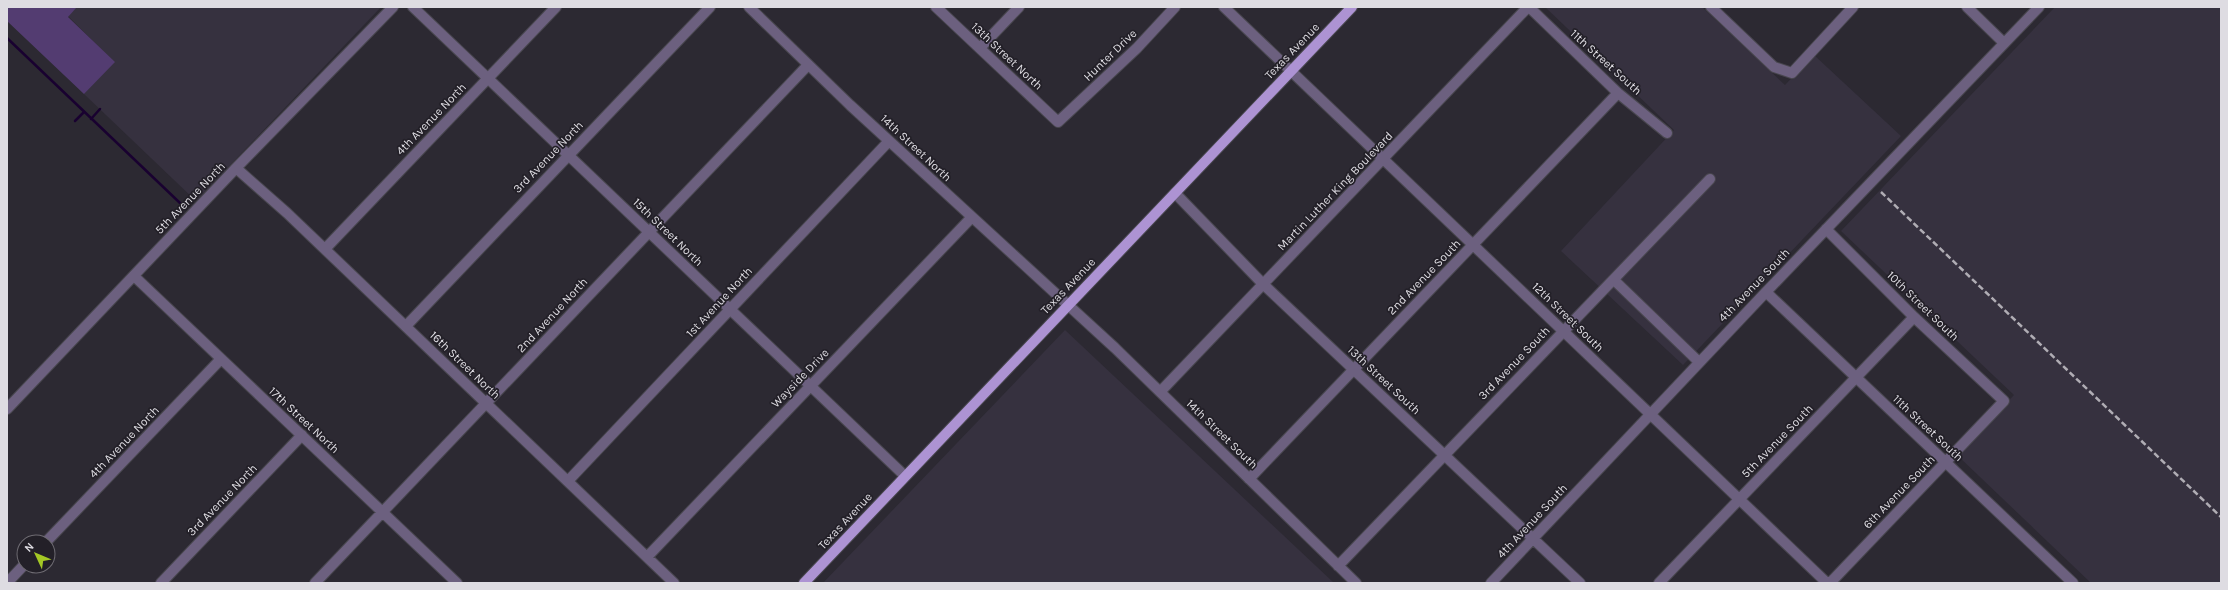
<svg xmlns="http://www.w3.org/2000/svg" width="2228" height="590" font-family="Karla,sans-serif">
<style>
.built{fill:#36313f}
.green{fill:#533c71}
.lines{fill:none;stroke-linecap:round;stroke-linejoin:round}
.stream{stroke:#190130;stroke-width:2.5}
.minor-casing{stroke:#48464e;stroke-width:12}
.major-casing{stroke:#48464e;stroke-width:12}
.minor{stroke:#6c607f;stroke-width:10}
.major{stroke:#ad93d3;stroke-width:10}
.rail{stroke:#b0adb4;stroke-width:2.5;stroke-dasharray:6 3;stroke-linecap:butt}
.labels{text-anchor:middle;stroke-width:3.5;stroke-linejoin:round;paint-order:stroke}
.street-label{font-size:12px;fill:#dedce2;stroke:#232028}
</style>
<rect width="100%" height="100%" fill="#2c2932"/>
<path class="built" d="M77 7H381L196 201 84 94 114 62 68 16Z
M1545 7H1702L1785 85 1814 55 1901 136 1683 365 1561 251 1674 130Z
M2055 7H2221V583H2091L1957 455 2014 395 1841 231Z
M1065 330 1334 583H823Z"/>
<path class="green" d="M7 7H77L68 17 115 62 84 94 7 21Z"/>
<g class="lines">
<path class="stream" d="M7 38 180 203
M91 119 100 109
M75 121 84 112"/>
<defs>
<path id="minor" d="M413 7 905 476
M749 7 850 105 1115 348 1356 583
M936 7 1058 122 1137 48 1175 7
M1224 7 1827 583
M1529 7 1618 93 1667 133
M1711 7 1774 67 1792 73 1853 7
M1967 7 2004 43
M980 48 1019 7
M236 168 287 213 674 583
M1175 193 1263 284 1580 583
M1826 229 1914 317 2004 401 1830 583
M325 249 556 7
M134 276 457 583
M1614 280 1699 362
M1766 292 2073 583
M406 326 710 7
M1160 392 1528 7
M7 409 236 168 393 7
M1249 479 1618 93
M568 481 889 141
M46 542 220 360
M647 557 972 217
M1338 566 1710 179
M7 583 24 565
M161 583 302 435
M315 583 808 65
M1491 583 1766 292 2039 7
M1659 583 1914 317"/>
<path id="major" d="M804 583 1352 7"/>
</defs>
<use href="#minor" class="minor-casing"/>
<use href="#major" class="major-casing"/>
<use href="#minor" class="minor"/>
<use href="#major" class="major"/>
<path class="rail" d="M1881 192 2221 517"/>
</g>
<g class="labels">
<g class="street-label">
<text transform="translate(1292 51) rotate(-46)" y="4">Texas Avenue</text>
<text transform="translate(1110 55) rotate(-44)" y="4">Hunter Drive</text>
<text transform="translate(1007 56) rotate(43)" y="4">13th Street North</text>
<text transform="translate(1606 62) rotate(42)" y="4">11th Street South</text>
<text transform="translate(431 119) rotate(-46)" y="4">4th Avenue North</text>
<text transform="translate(916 148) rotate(43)" y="4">14th Street North</text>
<text transform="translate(548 157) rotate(-46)" y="4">3rd Avenue North</text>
<text transform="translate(1335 191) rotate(-46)" y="4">Martin Luther King Boulevard</text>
<text transform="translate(190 198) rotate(-46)" y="4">5th Avenue North</text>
<text transform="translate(668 232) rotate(44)" y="4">15th Street North</text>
<text transform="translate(1424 277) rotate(-46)" y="4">2nd Avenue South</text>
<text transform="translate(1754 285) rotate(-46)" y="4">4th Avenue South</text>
<text transform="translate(1068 286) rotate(-46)" y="4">Texas Avenue</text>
<text transform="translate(719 302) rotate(-47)" y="4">1st Avenue North</text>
<text transform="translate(1923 306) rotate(44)" y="4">10th Street South</text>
<text transform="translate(552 315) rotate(-47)" y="4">2nd Avenue North</text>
<text transform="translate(1568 317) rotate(44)" y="4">12th Street South</text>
<text transform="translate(1514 363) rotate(-46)" y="4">3rd Avenue South</text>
<text transform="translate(465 365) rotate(44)" y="4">16th Street North</text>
<text transform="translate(800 378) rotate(-46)" y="4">Wayside Drive</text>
<text transform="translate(1384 380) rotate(43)" y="4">13th Street South</text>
<text transform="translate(304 420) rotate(43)" y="4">17th Street North</text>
<text transform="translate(1928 428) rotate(43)" y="4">11th Street South</text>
<text transform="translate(1222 434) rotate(44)" y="4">14th Street South</text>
<text transform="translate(1777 441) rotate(-46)" y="4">5th Avenue South</text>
<text transform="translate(124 442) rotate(-46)" y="4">4th Avenue North</text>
<text transform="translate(1899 492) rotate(-46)" y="4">6th Avenue South</text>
<text transform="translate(222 500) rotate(-46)" y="4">3rd Avenue North</text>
<text transform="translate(845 521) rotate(-47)" y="4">Texas Avenue</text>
<text transform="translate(1532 521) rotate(-47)" y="4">4th Avenue South</text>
</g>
</g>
<rect width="2228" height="590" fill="none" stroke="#dedce2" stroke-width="16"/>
<g transform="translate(36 554) rotate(314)"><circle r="19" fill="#232028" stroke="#6e6b72"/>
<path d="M0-3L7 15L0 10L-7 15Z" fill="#a4c825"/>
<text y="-6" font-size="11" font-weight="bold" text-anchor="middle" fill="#dedce2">N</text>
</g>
</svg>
